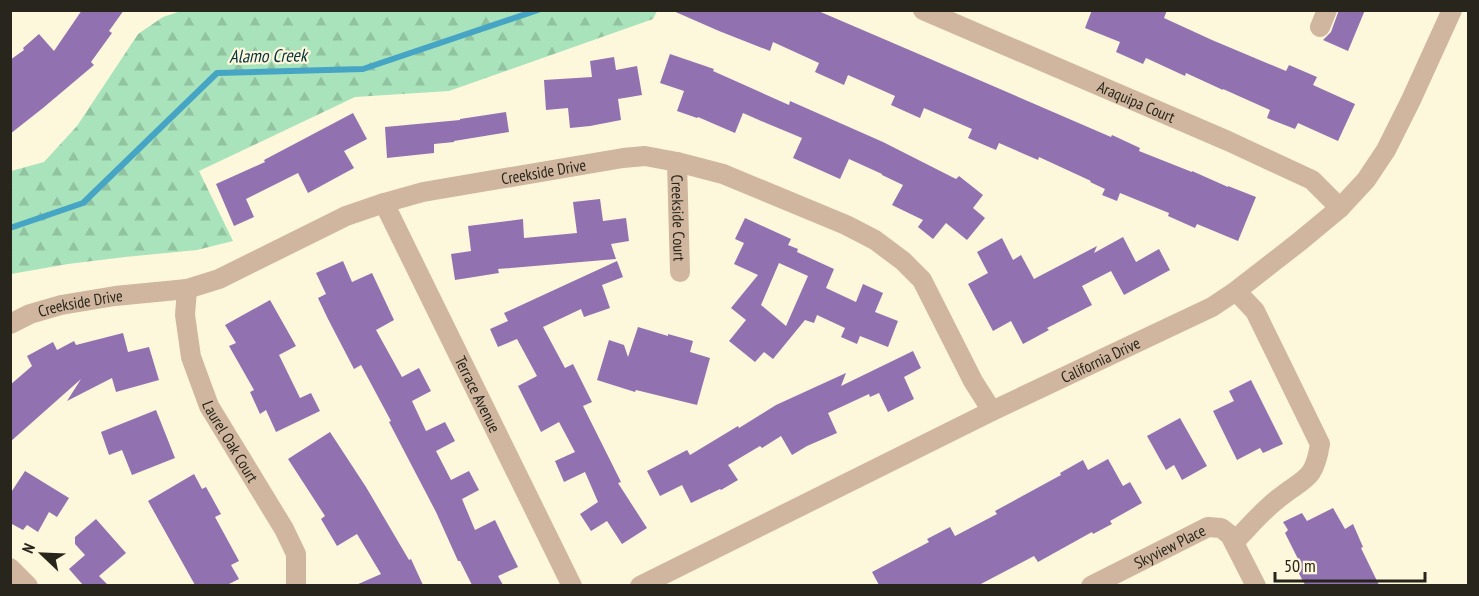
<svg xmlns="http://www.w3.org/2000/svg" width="1479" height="596" font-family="'PT Sans Narrow',sans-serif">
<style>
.forest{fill:url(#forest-firs)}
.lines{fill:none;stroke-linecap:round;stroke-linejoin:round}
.stream{stroke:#46a5c5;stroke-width:6}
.building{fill:#9171b0;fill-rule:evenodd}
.minor{stroke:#d0b69e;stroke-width:20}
.labels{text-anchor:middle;stroke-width:4.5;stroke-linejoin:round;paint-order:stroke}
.street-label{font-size:16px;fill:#28261c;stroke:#fdf8dc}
.water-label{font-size:18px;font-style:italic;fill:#04323f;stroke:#fdf8dc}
</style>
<defs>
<pattern id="forest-firs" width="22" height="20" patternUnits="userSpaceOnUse" patternTransform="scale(1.5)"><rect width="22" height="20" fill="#a8e3bb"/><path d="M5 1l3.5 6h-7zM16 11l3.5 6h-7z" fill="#91c3a0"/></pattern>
</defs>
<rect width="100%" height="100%" fill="#fdf8dc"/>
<path class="forest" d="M181 11V10L657 11 653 19 449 91 355 97 199 171 233 241 197 250 125 257 68 264 11 274V171L44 162 77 126 138 34 163 17Z"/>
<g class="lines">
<path class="stream" d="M10 228 83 203 217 73 363 69 538 10"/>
</g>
<path class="building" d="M82 10H124L109 31 112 33 91 62 94 65 43 108 10 134V60L24 50 23 48 39 34 54 51Z
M671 10H816L914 52 1111 137 1112 135 1140 148 1139 151 1192 172V171L1228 187V186L1256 197 1238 241 1197 224 1195 228 1168 216 1169 213 1120 193 1117 201 1102 195 1105 189 1090 182 1091 181 1039 157 1038 160 999 143 996 150 968 138 972 129 924 108 920 118 891 105 895 96 848 75 844 85 815 72 819 63 773 42 770 51 719 31Z
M1092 10H1167L1164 18 1212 40 1286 71 1289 65 1317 77 1313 85 1355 104 1338 141 1298 123 1295 129 1267 118 1270 110 1223 89V90L1186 73 1185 76 1146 58 1143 64 1116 52 1120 42 1085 28Z
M1339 10H1365L1348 51 1323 40 1331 32Z
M670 54 714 69 713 71 789 105 790 101 883 142 956 179 959 176 983 195 973 208 985 218 967 240 946 223 933 239 918 227 923 220 892 205 903 185 882 175V174L849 159 840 179 793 158 802 138 766 123 743 113 735 133 698 117 697 118 677 111 684 91 660 83Z
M614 57 616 70 637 66 642 95 618 99 621 120 590 126 570 128 568 108 546 110 544 80 592 77 590 61Z
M506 112 509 132 454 141V142L434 144V153L387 158 385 127 460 120V119Z
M353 113 367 139 344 151 354 168 308 193 298 173 246 199 254 217 234 226 216 184 265 162 264 160Z
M600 199 603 221 626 218 629 241 611 244 616 259 498 269 499 273 455 280 451 254 471 251 468 226 523 219 524 238 577 233 573 202Z
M745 218 791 239 788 245 798 249 797 252 834 269 826 288 856 302 863 284 883 293 875 312 898 321 888 347 860 336 857 344 841 337 845 328 817 315 814 323 805 320 773 359 764 352 755 362 729 341 746 320 731 308 758 275 734 264 744 243 735 239ZM779 263 808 276 786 326 761 305Z
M1123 237 1136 262 1159 249 1170 270 1124 295 1111 271 1082 286 1092 305 1047 328 1049 330 1023 344 1011 321 993 331 968 284 988 273 977 252 1002 238 1013 260 1021 255 1034 279 1097 246 1094 253Z
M343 261 352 282 372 273 394 320 376 330 402 377 419 368 431 391 412 401 426 431 445 422 455 441 436 451 451 480 469 471 479 490 462 499 475 530 495 520 508 547 518 567 498 576 503 585H472L460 561H458L436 512 389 422 391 421 361 365 354 369 328 319 318 298 326 294 316 273Z
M617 261 623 277 602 285 610 308 584 317 581 309 543 327 565 368 573 364 592 402 583 406 621 482 618 483 647 528 622 544 607 521 591 531 580 514 598 502 585 472 564 482 555 461 575 452 559 422 541 432 518 386 537 376 517 339 498 347 490 329 508 321 504 313Z
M270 300 296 346 279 355 300 398 311 393 320 411 276 432 266 410 260 414 250 392 254 390 229 346 236 343 225 325Z
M638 327 668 336V334L693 341 690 352 710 358 697 405 636 390 635 392 597 380 609 340 624 345 628 357Z
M123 333 128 352 149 347 159 380 116 392 112 378 67 401 81 379 10 442V385L32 366 27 356 53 342 57 350 74 341 76 345Z
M913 351 921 368 904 377 914 399 888 412 879 393 870 397 869 394 828 413 837 433 807 446 792 455 781 436 762 448 760 446 728 465 738 480 721 490 720 489 691 503 682 485 660 496 647 471 687 450 690 455 738 426 739 428 776 405 846 373 841 386Z
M1251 380 1283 444 1263 453 1260 448 1237 460 1213 411 1234 401 1229 391Z
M156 410 175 458 132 475 122 450 109 455 101 432Z
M1180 418 1207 466 1182 480 1174 465 1166 470 1147 436Z
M330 432 366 487 409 560 411 559 423 585H356L381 574 357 534 337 546 321 519 325 516 288 459Z
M1108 459 1123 486 1130 482 1142 503 1110 521 1112 524 1093 534 1092 532 1038 562 1034 556 979 585H879L872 572 929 542 927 539 950 527 955 536 997 514 995 511 1061 475 1060 473 1083 460 1088 470Z
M25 471 69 498 57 517 49 512 38 532 27 525 23 530 10 523V494Z
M194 474 202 489 206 487 221 514 215 517 239 561 231 565 239 579 227 585H195L148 501Z
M1333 508 1345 529 1353 524 1363 547 1361 548 1379 585H1305L1294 564 1299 561 1285 533 1288 530 1283 522 1302 513 1307 521Z
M96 519 126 553 99 576 108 585H83L69 569 85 555 75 544V537Z"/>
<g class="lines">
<g class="minor">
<path id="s1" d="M923 10 1228 141 1312 180 1340 208"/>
<path d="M1320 27 1327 10"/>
<path id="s2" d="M677 162 680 272"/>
<path id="s3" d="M384 203 572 586"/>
<path id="s4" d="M187 289 185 315 191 357 209 406 284 529 296 554V586"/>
<path id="s5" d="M10 324 30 314 61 305 115 296 187 289 219 279 346 216 384 203 423 192 623 158 645 156 677 162 723 174 846 225 875 240 903 261 922 280 973 381 992 411"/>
<path d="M1234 542C1249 527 1262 511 1279 498 1305 477 1314 481 1320 444L1255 311 1236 291"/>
<path d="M10 568 28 586"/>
<path id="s6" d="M640 586 992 411 1212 307 1236 291 1299 242 1340 208 1366 180 1386 150 1411 100 1452 10"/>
<path id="s7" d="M1091 586 1208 527 1221 528 1230 535 1256 586"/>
</g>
</g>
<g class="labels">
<g class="street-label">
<text dy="6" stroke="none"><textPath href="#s1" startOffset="232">Araquipa Court</textPath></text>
<text dy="6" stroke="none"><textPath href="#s5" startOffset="560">Creekside Drive</textPath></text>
<text dy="6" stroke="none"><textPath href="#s2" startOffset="56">Creekside Court</textPath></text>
<text dy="6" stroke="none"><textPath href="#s5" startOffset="74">Creekside Drive</textPath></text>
<text dy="6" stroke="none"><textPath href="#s6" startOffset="513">California Drive</textPath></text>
<text dy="6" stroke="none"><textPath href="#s3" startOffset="213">Terrace Avenue</textPath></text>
<text dy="6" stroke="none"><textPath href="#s4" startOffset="162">Laurel Oak Court</textPath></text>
<text dy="6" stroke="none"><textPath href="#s7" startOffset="88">Skyview Place</textPath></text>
</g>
<g class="water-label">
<text transform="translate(268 56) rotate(-1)" y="6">Alamo Creek</text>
</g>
</g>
<rect width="1479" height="596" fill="none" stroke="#28261c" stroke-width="24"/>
<g transform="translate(42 554) rotate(293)" stroke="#fdf8dc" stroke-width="4.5" paint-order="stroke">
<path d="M0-4.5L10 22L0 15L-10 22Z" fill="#28261c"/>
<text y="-9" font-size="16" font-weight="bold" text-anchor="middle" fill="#28261c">N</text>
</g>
<path d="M1275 572v9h150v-9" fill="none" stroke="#28261c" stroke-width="3"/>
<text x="1284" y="572" font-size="18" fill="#28261c" stroke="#fdf8dc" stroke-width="4.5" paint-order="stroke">50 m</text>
</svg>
